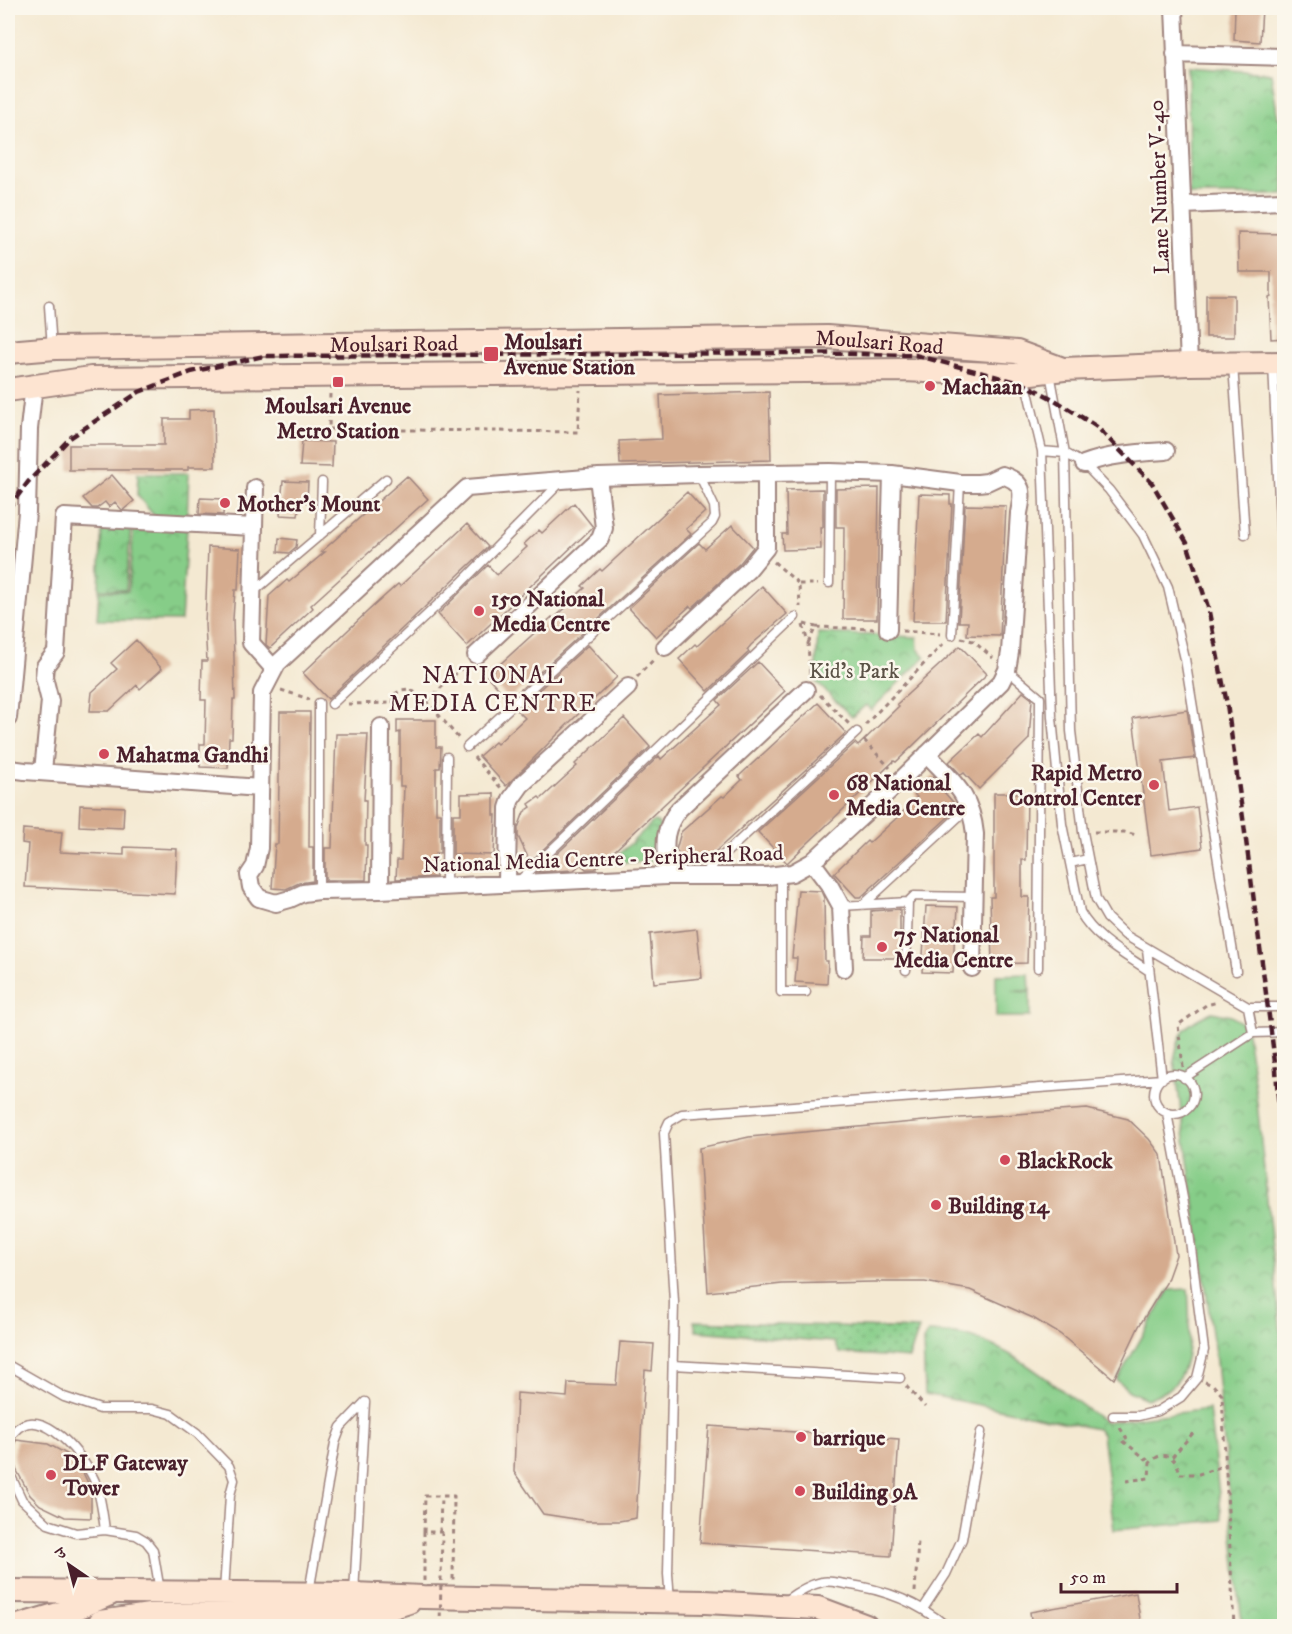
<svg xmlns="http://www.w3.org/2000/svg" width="1292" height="1634" font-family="'IM FELL DW Pica','Noto Serif Devanagari',serif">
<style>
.grass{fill:#86cd88;stroke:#68765a;stroke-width:1.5}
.park{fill:url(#park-crowns);stroke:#68765a;stroke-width:1.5}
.garden{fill:url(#garden-dots);stroke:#68765a;stroke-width:1.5}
.building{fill:#d5ab8e}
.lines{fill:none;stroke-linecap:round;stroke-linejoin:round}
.secondary-tunnel{stroke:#d2c1b1;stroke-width:22;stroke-dasharray:22 11;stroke-linecap:butt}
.lane-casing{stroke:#9f847e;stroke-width:11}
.street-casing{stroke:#9f847e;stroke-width:20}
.secondary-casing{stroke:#9f847e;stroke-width:26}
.path{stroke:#9f847e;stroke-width:3;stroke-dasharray:4.5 4.5;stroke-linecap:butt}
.lane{stroke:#fff;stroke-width:8}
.street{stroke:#fff;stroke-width:16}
.secondary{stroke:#fde4d1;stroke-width:22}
.rail{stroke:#4a1f2b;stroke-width:4.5;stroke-dasharray:9 4.5;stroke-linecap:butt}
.path-bridge{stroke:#9f847e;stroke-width:3;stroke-dasharray:4.5 4.5;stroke-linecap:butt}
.poi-dot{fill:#d1495b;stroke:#fbf7ec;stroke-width:2}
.labels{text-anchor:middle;stroke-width:5;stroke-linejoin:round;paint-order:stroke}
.street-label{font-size:22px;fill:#4a1f2b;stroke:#fbf7ec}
.poi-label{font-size:22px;font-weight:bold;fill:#4a1f2b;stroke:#fbf7ec;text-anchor:start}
.park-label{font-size:22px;fill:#5c5347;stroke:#fbf7ec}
.neighbourhood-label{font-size:24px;letter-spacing:1.5px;fill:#4a1f2b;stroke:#fbf7ec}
</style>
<defs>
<pattern id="park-crowns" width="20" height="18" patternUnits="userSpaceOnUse" patternTransform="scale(1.5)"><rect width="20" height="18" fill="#86cd88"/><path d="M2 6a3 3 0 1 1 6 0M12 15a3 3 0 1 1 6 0" fill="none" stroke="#70a66f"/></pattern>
<pattern id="garden-dots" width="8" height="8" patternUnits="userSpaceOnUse" patternTransform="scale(1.5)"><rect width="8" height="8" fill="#86cd88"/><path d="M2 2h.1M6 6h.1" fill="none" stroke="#70a66f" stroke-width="1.8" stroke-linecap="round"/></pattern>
</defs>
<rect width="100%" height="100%" fill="#fbf7ec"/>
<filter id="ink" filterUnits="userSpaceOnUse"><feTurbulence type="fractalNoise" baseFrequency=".0167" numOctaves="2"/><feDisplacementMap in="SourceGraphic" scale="12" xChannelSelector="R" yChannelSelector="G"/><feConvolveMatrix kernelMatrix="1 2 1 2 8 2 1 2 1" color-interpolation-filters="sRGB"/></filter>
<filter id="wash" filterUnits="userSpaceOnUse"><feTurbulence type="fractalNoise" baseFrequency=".008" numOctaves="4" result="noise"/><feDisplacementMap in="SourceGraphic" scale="24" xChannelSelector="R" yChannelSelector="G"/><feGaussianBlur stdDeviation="1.35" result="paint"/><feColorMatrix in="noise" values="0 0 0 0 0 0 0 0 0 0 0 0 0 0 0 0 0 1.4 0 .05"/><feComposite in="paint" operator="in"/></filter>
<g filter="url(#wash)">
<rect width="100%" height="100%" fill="#f4e9d2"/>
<path class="grass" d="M1029 974 1030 991H1011L1030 992V1017H996V975Z
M1188 1289C1190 1316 1194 1371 1169 1389 1162 1393 1154 1396 1147 1399L1129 1391 1117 1380 1169 1290Z"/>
<path class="park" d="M1188 67 1271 73 1278 118H1284V195H1189Z
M138 473H189L187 519 155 517 137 495Z
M102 525 131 526 126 590 99 589Z
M134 525 187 528 181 621 97 620 99 591H128Z
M818 633 917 637 918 649 925 657 871 710 866 705 852 717 815 681Z
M654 821 660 825 655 861 610 863Z
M1212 1012 1231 1016 1246 1026 1257 1102 1284 1364V1626H1242L1216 1362 1174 1060C1180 1029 1184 1025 1212 1012Z
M928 1332C942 1333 957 1333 970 1337 1021 1352 1062 1393 1105 1422L1209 1409 1222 1520 1114 1530 1102 1434 1097 1429 925 1394 923 1341Z"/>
<path class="garden" d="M694 1321 918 1329H919L909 1358 840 1353 834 1342 696 1331Z"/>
<g id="blocks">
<path class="building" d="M1235 8H1262L1260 42 1234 40Z
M1238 233 1284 234V338L1271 339 1269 297 1271 296V272H1239Z
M1206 295H1234V337H1206Z
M769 392 771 460 620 464 619 441 662 439 660 395Z
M214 409 215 467H188V470H69V445H164V419H189V410Z
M302 441 333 442 332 467 300 466Z
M112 475 134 501 123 510 121 509 115 502 109 507 105 502 97 508H92L83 498Z
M407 476 428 499 311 605 313 608 270 648 266 645 269 596 287 580 289 582 325 552H321Z
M283 481 308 482 307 502H300L298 516 280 515Z
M879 488 877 619H843L844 527H836V489Z
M823 489V527H820L821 549 783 550 782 534H787L786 490Z
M687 492 705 512 686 529 691 534 509 700 487 676 552 617 553 619 571 603 570 601 585 588 582 586 600 569 602 571Z
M919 494 950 495V504H952L946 621H913Z
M200 498 224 499 223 515 199 514Z
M574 503 593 527 467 646 438 614 488 565 497 575 527 547 524 544 539 530 542 533Z
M965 505 1006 506 1000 636 967 635 968 622H959Z
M467 524 488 547 328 699 303 673 368 611 398 584 400 586Z
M732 525 753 547 740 563 692 608 690 606 656 637 629 608 699 543 705 549Z
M279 538 297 540 296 547 289 553 278 552Z
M208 547 240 549 238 590H235L233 619 235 700H233L232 738H229L228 768 200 767V744H205L206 700H201L202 661H207L205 625Z
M762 586 787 614 751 645 747 650 749 652 708 691 679 659 695 644 697 646Z
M136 640 162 669 140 689 137 685 109 711H90L92 692 117 669 111 663Z
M588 645 617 677 570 722 506 786 479 756 495 742 497 744 525 718 517 710Z
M960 646 987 674 896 762 894 761 787 863 758 832 855 743 858 746 899 706 897 704Z
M758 662 785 691 595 869H586L581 864 574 870 538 872 659 756 661 759 721 705 717 700Z
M1023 692 1032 699 1029 739 979 789 964 773 961 775 949 762 979 734 982 737Z
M818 703 846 733 705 861 685 860 676 850 681 832 722 796 724 797 742 780 739 776Z
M1187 710 1195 758 1163 762 1169 811 1197 807 1202 848 1151 855 1133 718Z
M280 712H310L309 847H313V881L299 883 286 889 272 888 275 844H278Z
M624 718 650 747 530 862 518 836V828L524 812 531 807 529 804 539 797 541 799 577 766 575 764Z
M397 720H436V747H441L440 768H436V813H440V853H436V877L396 879 397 860H401L404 786H400V732L397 733Z
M336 734H368L364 800H366L365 845H367L366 880H325V848H332Z
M934 776 946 790 944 792 958 808 861 897H856L834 873 867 841 869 843 901 814 917 797 914 794Z
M494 793V815H496L494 855 453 854V814H461V794Z
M994 793H1027L1026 860H1022V897H1029L1027 963 992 964 990 897H994Z
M80 805 124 807 123 828 79 826Z
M23 829 62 832 60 852 124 855V847L177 849 175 894 25 887 28 844 22 843Z
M798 890 821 891 824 898 825 961H828L827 984 795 982 797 958H792Z
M926 906 958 907 957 925H955L953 973 922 972Z
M900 909V958H863L864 936H871V911Z
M697 929 702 978 654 983 650 934Z
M1087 1109 1128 1119 1149 1139 1161 1155 1176 1255 1166 1283 1139 1326 1114 1379 1060 1334 1033 1318 970 1290 925 1282H873L782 1284 708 1292 699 1148 749 1137 946 1119Z
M620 1342 654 1344 652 1371 645 1370 636 1518 619 1521H588L543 1514 514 1472 517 1393 567 1397 568 1383 616 1385Z
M709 1426 899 1439 891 1556 700 1543Z
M16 1440 48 1444 67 1454 81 1469 87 1481 91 1492V1518L65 1517 40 1505 30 1495 16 1469 14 1455Z
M1136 1593 1141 1626H1032L1030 1612Z"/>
</g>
</g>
<g filter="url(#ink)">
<use href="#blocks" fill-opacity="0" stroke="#9f847e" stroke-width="1.5"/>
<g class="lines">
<path class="secondary-tunnel" d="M50 1626 100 1622"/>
<defs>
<path id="lane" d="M49 306 52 348
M1273 363 1281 546
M1233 365 1245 534
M1050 373 1065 453 1071 731 1083 832 1096 899 1107 918 1125 935 1248 1007H1284
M1024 375 1042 451 1052 717 1062 824 1080 912C1095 939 1124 954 1149 971
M1042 451 1065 453 1084 464 1109 490 1143 535 1168 587 1185 659 1236 971
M320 535 322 482
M829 583 830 472
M252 593 386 479
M952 635 960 483
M1007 670 1040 698 1038 968
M332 704 461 583 561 482
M467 747 712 523 715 517 714 506 699 474
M1070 863 1088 859
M703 874 857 732
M781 874V992H806
M519 881 795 617
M446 887 447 757
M319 891V703
M863 905 969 807
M841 906 908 902 914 896 974 897
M906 970 908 902
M1248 1007 1253 1033
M1154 1094a20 20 0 1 1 40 0a20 20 0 1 1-40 0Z
M1184 1078 1253 1033 1284 1032
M8 1365 64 1397 100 1409H152L171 1414 197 1433 229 1466 234 1480 230 1495 224 1592
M673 1365 900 1378
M1113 1416H1138L1158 1411 1181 1397 1197 1378 1204 1350 1188 1225 1167 1113
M8 1444C9 1441 11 1435 14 1432 41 1400 87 1460 96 1484 101 1498 103 1515 105 1530
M8 1470 22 1500 48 1524 76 1533 105 1530 136 1535 146 1541 153 1550 160 1591
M309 1592 335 1443 341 1427 365 1402
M354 1593 365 1402
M670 1601 668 1574 674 1302 664 1133 669 1122 682 1114 1162 1079 1147 949
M785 1601C797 1592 808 1585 822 1582 829 1580 838 1583 845 1584 882 1589 917 1601 946 1626
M923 1609 946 1574 962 1539 981 1432"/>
<path id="street" d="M1174 8 1189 364
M1175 54 1284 57
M1182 205 1284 201
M1084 464C1111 454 1138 453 1166 451
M830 472 892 474 960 483H978L987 482 1002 475C1025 482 1023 493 1019 513L1010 652 1007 670 1001 682 901 780 812 862 792 873 767 876H667L380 890 319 891 303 893 290 899 276 903 259 898 251 887 249 875 255 866 259 848 262 693 277 664 467 488 598 477 699 474Z
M255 488 251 643 274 669
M888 630 892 474
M665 647 748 570 766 548V473
M476 655 600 539 604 528 598 477
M8 718 27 512 29 429 34 385
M927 754C953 782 971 794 975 834L972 968
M8 766 10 769 25 771 260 788
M43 771 50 701 44 677 45 666 56 652 64 517 253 527
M812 862 830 886 841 906 844 968
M667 876C666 848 660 833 679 809L806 690
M507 884 508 808 511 799 521 785 628 687
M380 890 381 727"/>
<g id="secondary">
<path id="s1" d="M8 352 55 348 827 337 1017 352 1060 368"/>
<path d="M8 390 91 378 904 370 1015 375 1064 369 1189 364 1284 363"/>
<path d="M8 1591 354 1594 423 1597 705 1602 818 1608 866 1626"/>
<path d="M100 1622 150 1615 372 1614 409 1602"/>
<path d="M18 1626 75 1609 110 1594"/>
</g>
</defs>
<use href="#lane" class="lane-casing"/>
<use href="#street" class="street-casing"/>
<use href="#secondary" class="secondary-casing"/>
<path class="path" d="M330 394 329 429 578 432 580 390
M774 562 799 584 800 607
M799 584H818
M804 624 816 627
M803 625 808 643 810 675
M902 631 940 634
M961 638 973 641 993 658
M808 643 816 627 874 629
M637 677 655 658
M281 690 309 699
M820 695 849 724
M427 701 465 665
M348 704 393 703 395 694 401 690 410 689 427 701 460 740
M865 725 944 643
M864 740 890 768
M474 757 501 788
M1094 832H1124L1137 835
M1183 1067 1178 1025 1206 1005 1218 1002
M1205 1382 1213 1385 1222 1395 1234 1626
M906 1386 925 1407
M1120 1428 1127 1439
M1123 1441 1150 1462
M1172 1457 1194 1432
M1126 1481 1149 1478 1150 1463C1163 1448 1177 1457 1180 1474H1199L1226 1465
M424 1532 425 1496H454L453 1580
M440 1532 441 1496
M424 1581V1532H442
M915 1592 918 1541"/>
<use href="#lane" class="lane"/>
<use href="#street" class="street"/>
<use href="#secondary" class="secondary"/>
<path class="rail" d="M8 509 28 482 70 438 139 392 191 372 264 356 795 353 915 355 1024 384 1055 400 1097 427 1152 483 1187 543 1208 607 1227 704 1244 825 1276 1070 1284 1176"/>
<path class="path-bridge" d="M440 1626 442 1532"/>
</g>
</g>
<g class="poi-dot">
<rect x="483" y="346" width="16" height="16" rx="3"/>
<rect x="332" y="376" width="12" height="12" rx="3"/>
<circle cx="930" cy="386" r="6"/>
<circle cx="225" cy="503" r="6"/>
<circle cx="479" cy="611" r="6"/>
<circle cx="104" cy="754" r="6"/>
<circle cx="1154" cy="785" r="6"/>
<circle cx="834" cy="795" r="6"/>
<circle cx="882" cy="947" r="6"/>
<circle cx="1005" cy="1160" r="6"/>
<circle cx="936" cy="1205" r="6"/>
<circle cx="801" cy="1437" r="6"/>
<circle cx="51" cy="1475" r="6"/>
<circle cx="800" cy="1491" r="6"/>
</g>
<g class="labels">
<g class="street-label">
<text transform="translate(1158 187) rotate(-92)" y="8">Lane Number V-40</text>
<text dy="8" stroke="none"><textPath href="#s1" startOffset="872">Moulsari Road</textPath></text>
<text dy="8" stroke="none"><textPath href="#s1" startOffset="386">Moulsari Road</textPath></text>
<text transform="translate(603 858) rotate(-2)" y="8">National Media Centre - Peripheral Road</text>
</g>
<g class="poi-label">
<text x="504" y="349">Moulsari<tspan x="504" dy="25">Avenue Station</tspan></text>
<text x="942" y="394">Machaan</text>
<text x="338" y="413" text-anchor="middle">Moulsari Avenue<tspan x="338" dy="25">Metro Station</tspan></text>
<text x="237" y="511">Mother's Mount</text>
<text x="491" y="606">150 National<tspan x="491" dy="25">Media Centre</tspan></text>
<text x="116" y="762">Mahatma Gandhi</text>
<text x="1142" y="780" text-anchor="end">Rapid Metro<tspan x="1142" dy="25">Control Center</tspan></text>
<text x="846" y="790">68 National<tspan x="846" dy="25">Media Centre</tspan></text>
<text x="894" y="942">75 National<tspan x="894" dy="25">Media Centre</tspan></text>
<text x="1017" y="1168">BlackRock</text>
<text x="948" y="1213">Building 14</text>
<text x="813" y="1445">barrique</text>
<text x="63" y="1470">DLF Gateway<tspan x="63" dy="25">Tower</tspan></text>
<text x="812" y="1499">Building 9A</text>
</g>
<g class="park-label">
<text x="854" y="678">Kid's Park</text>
</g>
<g class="neighbourhood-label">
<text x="493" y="683">NATIONAL<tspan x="493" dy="28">MEDIA CENTRE</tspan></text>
</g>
</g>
<rect width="1292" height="1634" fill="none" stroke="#fbf7ec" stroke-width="30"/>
<g transform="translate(69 1565) rotate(325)" stroke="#fbf7ec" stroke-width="4.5" paint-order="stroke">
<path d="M0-4.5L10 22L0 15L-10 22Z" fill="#4a1f2b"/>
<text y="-9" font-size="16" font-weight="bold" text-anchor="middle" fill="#4a1f2b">उ</text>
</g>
<path d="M1061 1583v9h116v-9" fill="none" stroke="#4a1f2b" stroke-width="3"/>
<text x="1070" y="1583" font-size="18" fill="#4a1f2b" stroke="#fbf7ec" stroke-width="4.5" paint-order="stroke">50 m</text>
</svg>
